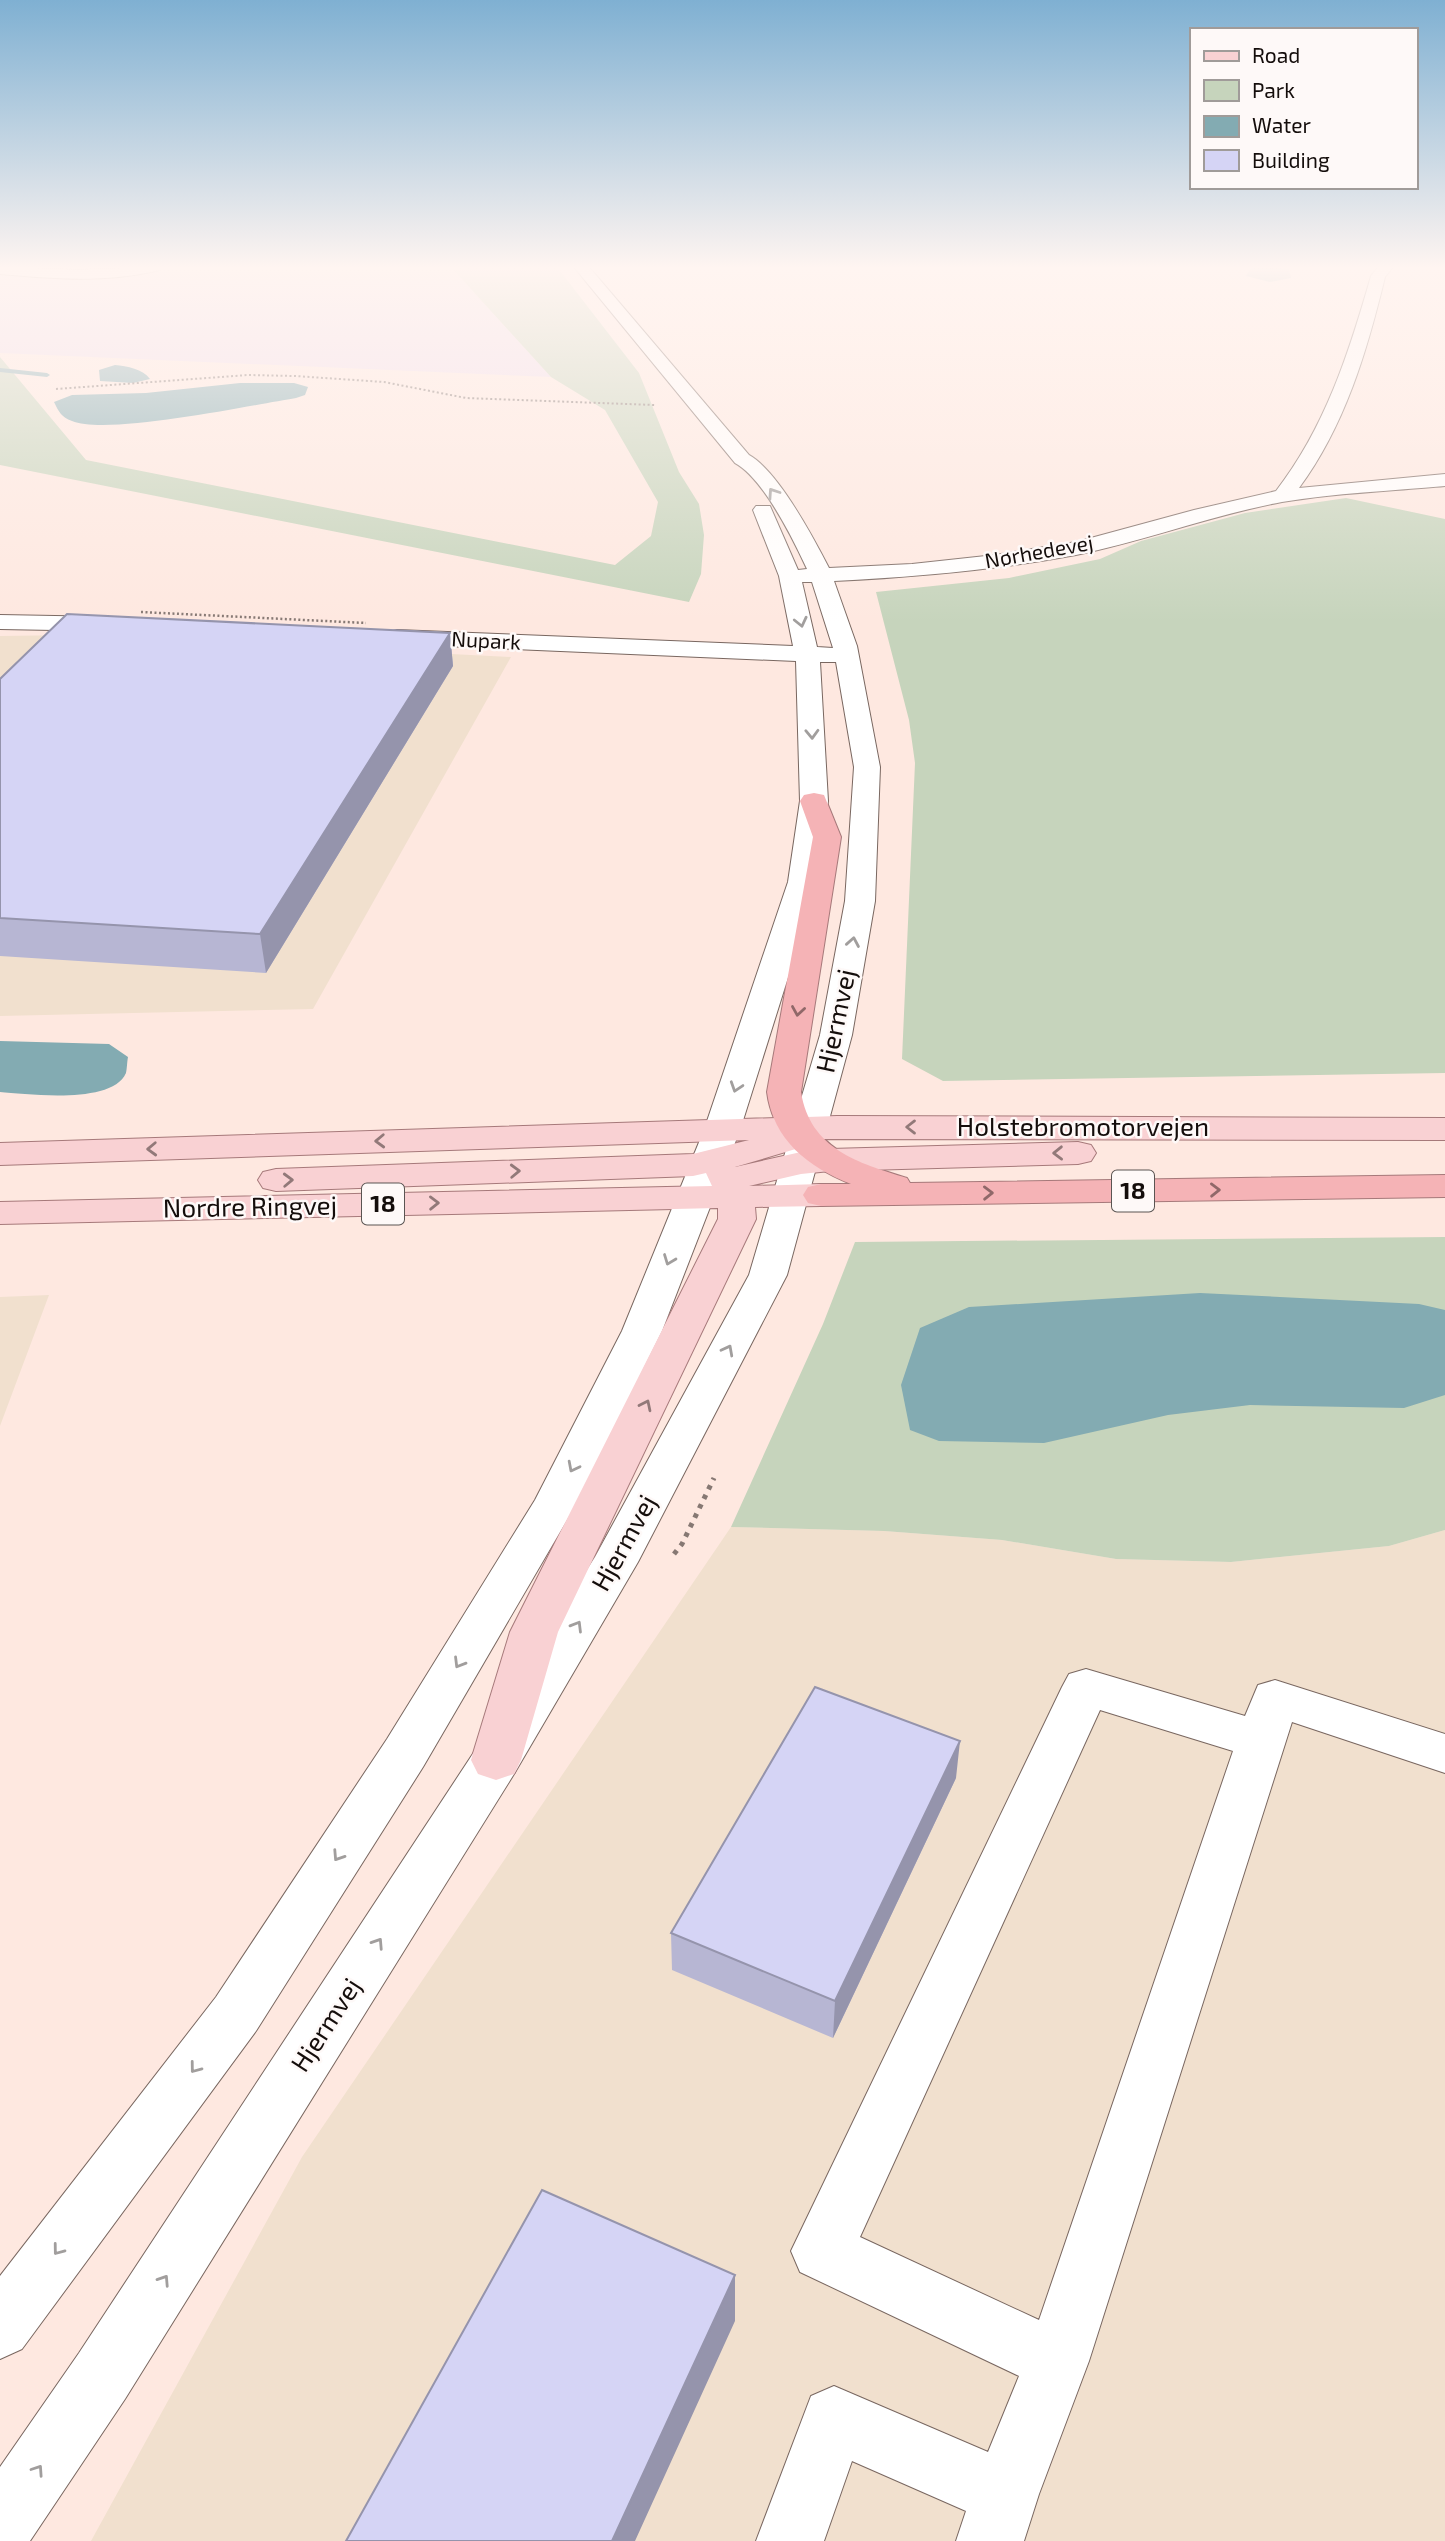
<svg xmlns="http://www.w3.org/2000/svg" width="1445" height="2541" font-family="'Exo 2',sans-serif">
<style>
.commercial{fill:#f1e0ce}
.industrial{fill:#f0dcec}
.green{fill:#c6d4bc}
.water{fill:#83abb2}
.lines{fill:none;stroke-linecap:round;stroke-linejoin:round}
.stream{fill:#83abb2;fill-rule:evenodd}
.minor-casing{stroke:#796760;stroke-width:2}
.major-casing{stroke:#a6797a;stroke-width:2}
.highway-casing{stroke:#a6797a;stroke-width:2}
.path-far2{stroke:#867873;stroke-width:2;stroke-dasharray:2 2.5;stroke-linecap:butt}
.path-far1{stroke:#867873;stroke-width:2.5;stroke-dasharray:2 2.5;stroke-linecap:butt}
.path{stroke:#867873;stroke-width:5;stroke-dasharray:4.5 6;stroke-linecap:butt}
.minor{fill:#fff;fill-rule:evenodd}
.major{fill:#f9d1d3;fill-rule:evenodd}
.highway{fill:#f5b3b6;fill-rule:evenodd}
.wall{fill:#b7b6d3}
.shaded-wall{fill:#9594ac}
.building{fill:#d5d4f5;stroke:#9594ac;stroke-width:2}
.oneway{stroke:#a19e9d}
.oneway2{stroke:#906869}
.oneway3{stroke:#927979}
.labels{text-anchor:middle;stroke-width:5;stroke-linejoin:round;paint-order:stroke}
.far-street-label{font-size:21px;fill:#140d0b;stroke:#fef9f8}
.shield{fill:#fef9f8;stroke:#5a5452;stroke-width:2}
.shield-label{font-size:24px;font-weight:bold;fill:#140d0b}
.street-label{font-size:26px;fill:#140d0b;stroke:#fef9f8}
</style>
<rect width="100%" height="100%" fill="#fee8e0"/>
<path class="commercial" d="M75 635 511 657 313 1009 0 1016V636Z
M49 1295 0 1426V1297Z
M731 1527 884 1531 1002 1540 1116 1559 1231 1562 1389 1546 1445 1530V2541H91L302 2157Z"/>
<path class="industrial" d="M0 267H451L551 377 0 353Z"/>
<path class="green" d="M451 267H557L639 373 679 472 699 504 704 535 701 574 689 602 0 465V357L86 460 615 565 651 536 658 502 605 410 551 377Z
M1346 498 1445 519V1073L943 1081 902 1059 915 763 909 720 876 592 1009 578 1100 559 1141 541 1245 513Z
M1445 1237V1530L1389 1546 1231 1562 1116 1559 1002 1540 884 1531 731 1527 823 1324 855 1242Z"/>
<path class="water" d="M1270 267 1289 269 1291 278 1270 282 1246 276 1251 268Z
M115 365C127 366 143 369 150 379L133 383 100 381 99 370Z
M240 383H294L308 387 305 395 296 398C252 405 107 436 72 421 61 417 59 412 54 402L72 395 146 393Z
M0 1041 109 1044 128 1057C127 1062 127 1069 126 1073 112 1105 28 1094 0 1092Z
M1200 1293 1419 1304 1445 1310V1395L1404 1408 1250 1405 1168 1415 1044 1443 939 1441 910 1430 901 1385 920 1328 969 1307Z"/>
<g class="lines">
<path class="stream" d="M0 368 47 373 50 375 47 377 0 372Z"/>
<defs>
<path id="minor" d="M0 267 78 270 162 267 160 270C107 283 54 279 0 274Z
M574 267H589L749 455C778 471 813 537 829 568L912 564 995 555 1076 542 1194 510 1276 491C1325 428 1349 353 1371 276L1378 267H1393L1385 277C1367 351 1345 426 1299 488L1445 474V486C1391 491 1335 493 1282 502 1212 515 1145 541 1076 555 996 570 916 577 834 581L857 646 880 767 875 901 852 1035 787 1275 638 1562 514 1774 125 2399 30 2541H0V2467L79 2353 478 1746 595 1557 749 1275 820 1035 845 901 854 767 836 662H820L828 801 818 882 740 1130 662 1331 578 1501 423 1767 256 2031 22 2349 0 2359V2276L216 1997 387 1739 535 1500 622 1331 704 1130 788 882 800 801 796 661 397 644 389 642 385 637 389 632 397 630 793 646 779 576 753 510 756 506H770L798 570 807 569C793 539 764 479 735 463ZM802 582H812L833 648 817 647Z
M0 615 110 617 118 619 122 624 118 629 110 631 0 629Z
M1086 1669 1245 1716 1258 1685 1275 1680 1445 1734V1773L1292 1722 1089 2361 1039 2494 1024 2541H956L966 2511 852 2461 824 2541H756L811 2396 834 2386 988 2452 1019 2376 800 2272 791 2251 1062 1687 1069 1674ZM1100 1710 1233 1751 1039 2320 860 2237Z"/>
<path id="major" d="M837 1116 1445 1118V1140L803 1139 799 1148 735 1167 801 1152 830 1149 1078 1142 1091 1145 1096 1153 1091 1161 1078 1164 830 1171 801 1174 749 1186 821 1184 834 1187 839 1195 834 1203 821 1206 755 1207 756 1219 558 1632 521 1760 514 1774 496 1780 478 1774 471 1760 510 1632 718 1219V1208L0 1224V1202L712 1186 706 1173 693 1176 276 1191 263 1188 258 1180 263 1172 276 1169 693 1154 749 1140 0 1165V1143Z"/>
<path id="highway" d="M814 793 824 795 841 837 801 1092C810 1149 858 1163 907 1178L910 1183 1445 1175V1197L821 1206 808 1203 803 1195 808 1187 821 1184H851C808 1167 773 1140 767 1092L813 837 800 801 804 795Z"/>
</defs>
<use href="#minor" class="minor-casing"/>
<use href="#major" class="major-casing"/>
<use href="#highway" class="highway-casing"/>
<path class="path-far2" d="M56 389 248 375 295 376 384 382 466 398 655 405"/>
<path class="path-far1" d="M141 612 366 623"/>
<path class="path" d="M674 1554 682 1544 714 1478"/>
<use href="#minor" class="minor"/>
<use href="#major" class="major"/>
<use href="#highway" class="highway"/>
</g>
<path class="wall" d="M450 633 453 666 266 973 0 956V679Z
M956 1778 833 2038 672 1970 671 1933Z"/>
<path class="shaded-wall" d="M450 633 453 666 266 973 260 934Z
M960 1741 956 1778 833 2038 835 2001Z
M735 2275V2321L635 2541H612Z"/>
<path class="building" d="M67 614 450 633 260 934 0 918V679Z
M815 1687 960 1741 835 2001 671 1933Z
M542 2190 735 2275 612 2541H346Z"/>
<defs><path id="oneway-chevron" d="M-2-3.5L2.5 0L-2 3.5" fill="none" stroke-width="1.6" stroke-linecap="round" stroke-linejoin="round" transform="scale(1.75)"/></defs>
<g class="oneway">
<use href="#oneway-chevron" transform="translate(773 493) rotate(-124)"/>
<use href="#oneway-chevron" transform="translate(801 622) rotate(77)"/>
<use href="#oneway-chevron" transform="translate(812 734) rotate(88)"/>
<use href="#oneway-chevron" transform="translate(853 942) rotate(-80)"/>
<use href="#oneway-chevron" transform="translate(736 1087) rotate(108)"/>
<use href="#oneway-chevron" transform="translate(669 1260) rotate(111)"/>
<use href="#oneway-chevron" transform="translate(728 1350) rotate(-62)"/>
<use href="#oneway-chevron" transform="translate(573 1467) rotate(117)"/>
<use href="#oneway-chevron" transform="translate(577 1626) rotate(-59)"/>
<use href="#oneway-chevron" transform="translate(459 1663) rotate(121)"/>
<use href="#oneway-chevron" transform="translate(338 1856) rotate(123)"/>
<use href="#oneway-chevron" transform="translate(378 1943) rotate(-57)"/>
<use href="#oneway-chevron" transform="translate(195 2068) rotate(127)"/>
<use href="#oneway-chevron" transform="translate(58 2250) rotate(127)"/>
<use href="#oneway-chevron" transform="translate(164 2280) rotate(-57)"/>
<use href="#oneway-chevron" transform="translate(38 2470) rotate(-56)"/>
</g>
<g class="oneway2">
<use href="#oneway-chevron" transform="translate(798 1011) rotate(99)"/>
<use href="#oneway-chevron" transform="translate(1215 1190) rotate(-1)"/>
<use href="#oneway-chevron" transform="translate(988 1193) rotate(-1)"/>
</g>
<g class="oneway3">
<use href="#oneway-chevron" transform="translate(911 1127) rotate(180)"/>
<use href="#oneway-chevron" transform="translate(380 1141) rotate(178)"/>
<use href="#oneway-chevron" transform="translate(152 1149) rotate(178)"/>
<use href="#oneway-chevron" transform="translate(1058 1153) rotate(179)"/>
<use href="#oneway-chevron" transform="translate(515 1171) rotate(-2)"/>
<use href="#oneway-chevron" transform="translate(288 1180) rotate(-2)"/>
<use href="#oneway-chevron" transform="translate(434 1203) rotate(-1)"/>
<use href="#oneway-chevron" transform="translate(646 1405) rotate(-64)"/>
</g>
<linearGradient id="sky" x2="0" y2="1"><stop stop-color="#7fb0d2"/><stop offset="0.43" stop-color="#fff5f1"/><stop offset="1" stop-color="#fff5f1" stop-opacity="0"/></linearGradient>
<rect width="1445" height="623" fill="url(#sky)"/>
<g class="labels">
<g class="far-street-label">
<text transform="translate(1039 552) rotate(-10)" y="7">Nørhedevej</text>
<text transform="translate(486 641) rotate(3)" y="7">Nupark</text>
</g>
<g class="shield">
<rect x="1112" y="1170.5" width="42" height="41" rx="5"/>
<rect x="362" y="1183.5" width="42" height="41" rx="5"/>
</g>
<g class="shield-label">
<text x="1133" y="1199">18</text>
<text x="383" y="1212">18</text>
</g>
<g class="street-label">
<text transform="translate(836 1021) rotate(-78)" y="9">Hjermvej</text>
<text x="1083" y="1136">Holstebromotorvejen</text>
<text transform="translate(250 1207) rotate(-1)" y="9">Nordre Ringvej</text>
<text transform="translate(624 1543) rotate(-61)" y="9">Hjermvej</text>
<text transform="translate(326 2025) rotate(-57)" y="9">Hjermvej</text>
</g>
</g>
<rect x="1190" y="28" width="228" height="161" fill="#fef9f8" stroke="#a09b99" stroke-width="2"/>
<rect x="1204" y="51" width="35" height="10" fill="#f9d1d3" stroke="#a09b99" stroke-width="2"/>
<text x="1252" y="63" font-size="21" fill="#140d0b">Road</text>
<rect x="1204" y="80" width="35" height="21" fill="#c6d4bc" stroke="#a09b99" stroke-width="2"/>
<text x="1252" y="98" font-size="21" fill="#140d0b">Park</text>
<rect x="1204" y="116" width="35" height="21" fill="#83abb2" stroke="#a09b99" stroke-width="2"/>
<text x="1252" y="133" font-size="21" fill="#140d0b">Water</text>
<rect x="1204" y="150" width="35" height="21" fill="#d5d4f5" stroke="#a09b99" stroke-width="2"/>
<text x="1252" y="168" font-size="21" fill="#140d0b">Building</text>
</svg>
